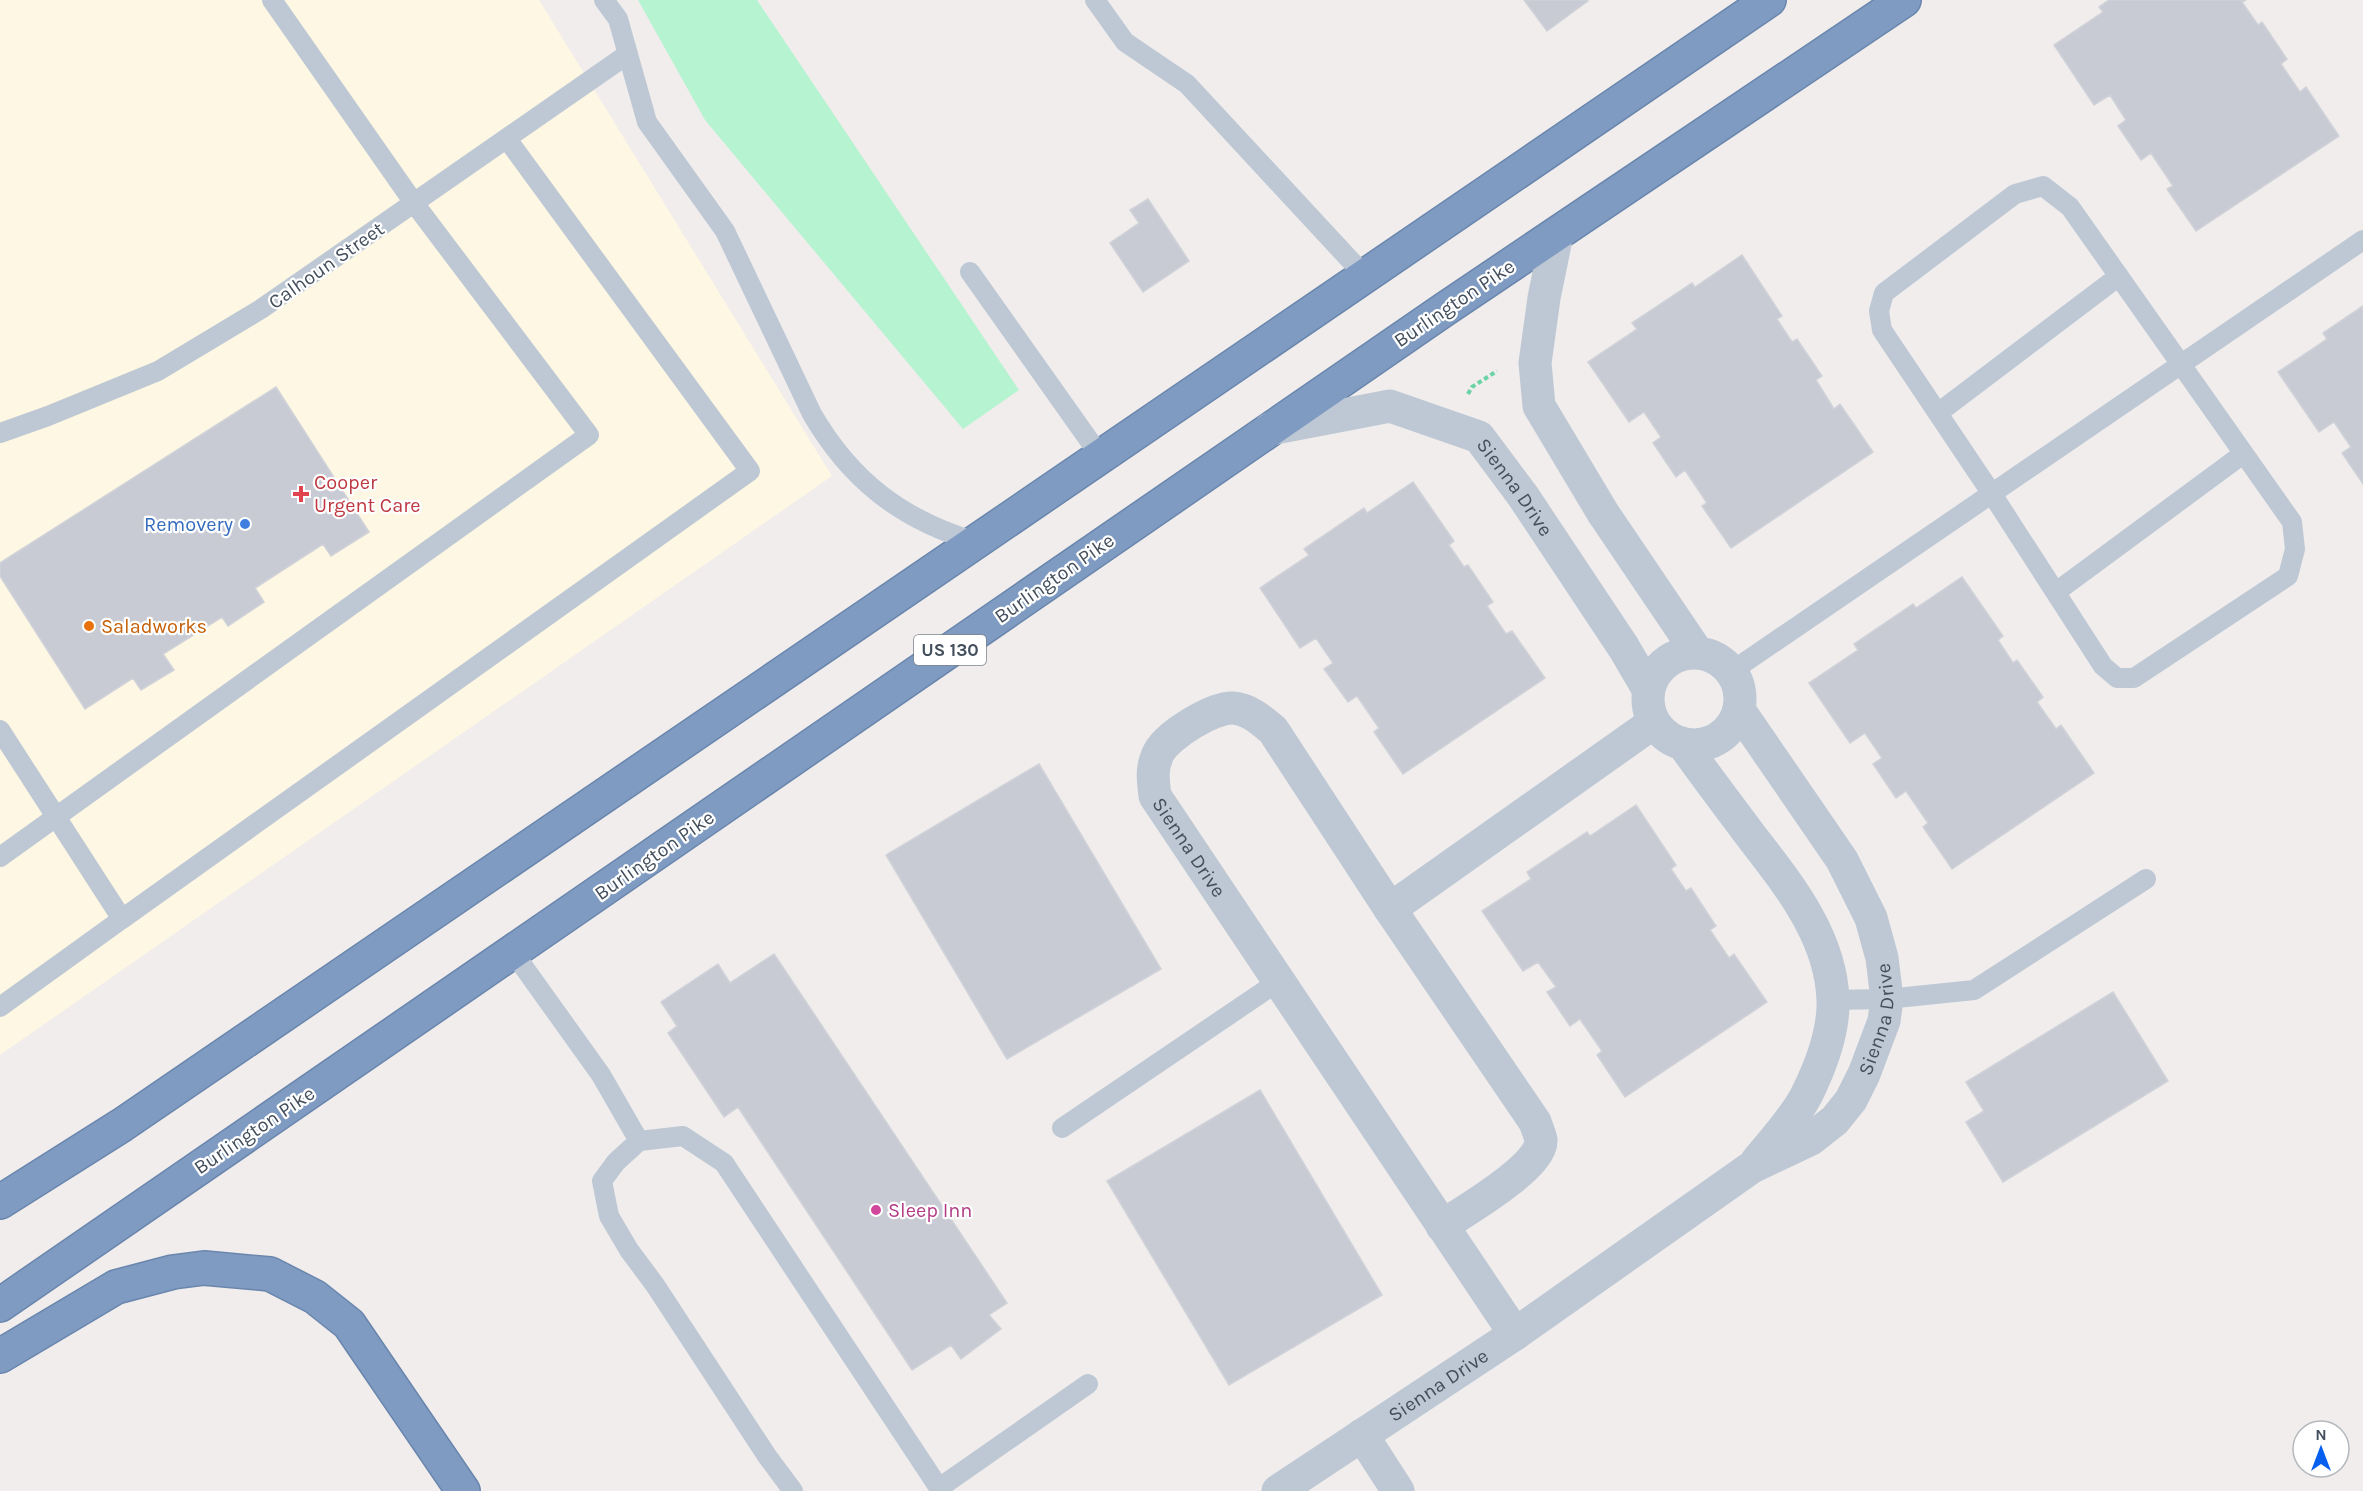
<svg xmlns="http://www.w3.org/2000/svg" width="2363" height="1491" font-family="Karla,sans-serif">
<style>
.commercial{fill:#fdf7e3}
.green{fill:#b6f3d1}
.building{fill:#c8cbd3;stroke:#d0d2d9;stroke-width:1.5}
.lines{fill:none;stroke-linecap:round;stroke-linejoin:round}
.highway-casing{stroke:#6a86ad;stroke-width:36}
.path{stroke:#6ad4a6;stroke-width:4;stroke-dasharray:4.5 3;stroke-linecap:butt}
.lane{stroke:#bec8d4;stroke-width:20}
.street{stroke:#bec8d4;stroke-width:33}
.highway{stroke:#7f9bc1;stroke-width:33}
.health-dot{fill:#e0444e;stroke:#fff;stroke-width:2}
.shop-dot{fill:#3f7fe0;stroke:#fff;stroke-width:2}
.food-dot{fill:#e8710a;stroke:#fff;stroke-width:2}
.hotel-dot{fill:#d1479c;stroke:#fff;stroke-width:2}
.labels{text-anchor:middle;stroke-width:4.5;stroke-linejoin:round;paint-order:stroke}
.shield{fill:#fff;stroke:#7b848d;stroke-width:1.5}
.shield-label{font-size:18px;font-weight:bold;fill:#434f5c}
.street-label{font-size:20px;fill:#434f5c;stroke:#fff}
.health-label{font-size:20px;fill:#be3a42;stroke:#fff;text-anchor:start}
.shop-label{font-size:20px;fill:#366cbe;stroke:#fff;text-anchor:end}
.food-label{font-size:20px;fill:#c56008;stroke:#fff;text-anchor:start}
.hotel-label{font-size:20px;fill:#b23c85;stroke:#fff;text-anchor:start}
</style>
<rect width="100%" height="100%" fill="#f0edec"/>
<path class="commercial" d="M0 0H539L832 476 0 1055Z"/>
<path class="green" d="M638 0H757L1019 390 963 429 705 120Z"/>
<path class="building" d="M1524 0H1587L1588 1 1547 31Z
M2109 0H2246L2242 2 2258 25 2262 22 2287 59 2281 64 2300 92 2306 87 2339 136 2196 231 2167 189 2173 186 2151 153 2141 160 2118 126 2126 120 2110 95 2094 105 2054 45 2103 12 2099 7Z
M1148 199 1189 261 1143 292 1110 243 1139 223 1130 210Z
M1742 255 1782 316 1777 319 1792 342 1797 339 1822 376 1816 380 1834 409 1840 404 1873 452 1731 548 1702 506 1707 503 1685 470 1676 477 1653 443 1661 437 1644 412 1629 422 1588 362 1637 329 1632 323 1692 283 1695 287Z
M2363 306V484L2342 453 2351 447 2334 422 2319 432 2278 372 2327 339 2323 333Z
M276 387 369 532 331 556 323 544 255 588 264 602 228 626 222 617 163 654 174 670 141 690 133 678 85 709 0 576V563Z
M1413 482 1454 541 1449 545 1464 567 1468 565 1493 602 1487 606 1506 634 1512 631 1545 678 1403 774 1374 732 1379 728 1357 696 1348 702 1324 669 1333 663 1316 638 1300 648 1260 588 1309 555 1304 549 1364 508 1367 513Z
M1962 577 2003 636 1998 640 2013 663 2017 660 2043 697 2037 702 2056 729 2061 725 2094 773 1952 869 1923 827 1928 823 1906 791 1896 798 1873 764 1882 758 1865 733 1850 743 1809 683 1858 650 1854 644 1913 604 1916 608Z
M1039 764 1161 969 1007 1059 886 855Z
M1636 805 1676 865 1671 869 1686 891 1691 888 1716 926 1710 930 1729 958 1734 954 1767 1002 1625 1097 1597 1055 1602 1051 1580 1019 1570 1026 1547 992 1556 987 1538 962 1523 971 1482 911 1531 879 1527 872 1587 832 1590 836Z
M774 954 1007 1303 989 1315 1001 1329 961 1359 951 1345 912 1370 738 1107 724 1117 668 1033 677 1026 661 1002 718 964 730 983Z
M2113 992 2168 1081 2003 1182 1966 1122 1984 1111 1966 1082Z
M1260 1090 1382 1295 1229 1385 1107 1181Z"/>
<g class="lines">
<defs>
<path id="highway" d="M0 1202 122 1125 1769 0
M0 1305 1445 309 1904 0
M0 1356 116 1287 173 1272 204 1268 270 1274 315 1297 349 1324 463 1491"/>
</defs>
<use href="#highway" class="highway-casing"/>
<path class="path" d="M1468 394 1472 387 1497 371"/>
<path class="lane" d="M604 0 618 19 647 122 725 231 812 414C851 481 902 520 976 542
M1095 0 1125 42 1187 84 1365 276
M2043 186 2070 207 2292 522 2295 549 2288 576 2134 678H2117L2103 666 1992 494 1882 330 1879 311 1884 293 2015 194Z
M970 272 1101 457
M1938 413 2119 276
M0 433 48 416 158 371 261 309 628 54
M2056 592 2243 454
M1732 671 2363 240
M0 730 122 919 750 471 507 139
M0 857 589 435 414 203 272 0
M513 952 601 1075 639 1141 683 1136 724 1163 939 1488 1088 1384
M1833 1000 1887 999 1974 990 2146 879
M0 1007 122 919
M1062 1128 1279 981
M639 1141 616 1162 602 1181 609 1216 629 1250 655 1285 767 1456 793 1491"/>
<g class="street">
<path d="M1557 234 1544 298 1535 363 1539 406 1603 513 1697 652"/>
<path id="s1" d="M1270 429 1390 406 1479 437 1523 496 1624 648 1648 689"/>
<circle cx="1694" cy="699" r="46"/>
<path d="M1683 744C1705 775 1728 805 1751 836 1788 884 1831 936 1833 1000 1834 1031 1820 1068 1806 1096 1793 1120 1774 1140 1757 1161"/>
<path d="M1390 909 1653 723"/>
<path id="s2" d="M1442 1226C1463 1212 1543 1166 1541 1140 1540 1135 1537 1128 1535 1122L1390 909 1273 730C1262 721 1249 709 1233 708 1214 707 1169 734 1159 752 1151 767 1153 780 1155 796 1275 975 1394 1155 1515 1334"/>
<path d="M1362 1435 1398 1491"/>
<path id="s3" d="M1278 1491 1515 1334 1752 1167 1811 1139 1835 1120 1851 1100 1864 1074 1884 1021 1887 999 1882 958 1871 918 1842 860 1739 710"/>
</g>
<use href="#highway" class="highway"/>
</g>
<path class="health-dot" d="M298 485h6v6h6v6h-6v6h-6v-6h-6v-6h6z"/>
<circle class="shop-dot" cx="245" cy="524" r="6"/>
<circle class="food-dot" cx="89" cy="626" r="6"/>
<circle class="hotel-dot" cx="876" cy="1210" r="6"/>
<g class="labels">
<rect class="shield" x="914" y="635" width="72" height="30" rx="4.5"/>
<g class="shield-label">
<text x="950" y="656">US 130</text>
</g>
<g class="street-label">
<text transform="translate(326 265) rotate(-35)" y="7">Calhoun Street</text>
<text transform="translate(1454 303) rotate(-34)" y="7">Burlington Pike</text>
<text dy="7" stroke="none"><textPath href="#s1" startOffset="278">Sienna Drive</textPath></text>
<text transform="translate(1054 578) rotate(-35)" y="7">Burlington Pike</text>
<text dy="7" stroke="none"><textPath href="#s2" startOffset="866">Sienna Drive</textPath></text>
<text transform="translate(654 855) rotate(-35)" y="7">Burlington Pike</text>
<text dy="7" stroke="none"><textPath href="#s3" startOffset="782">Sienna Drive</textPath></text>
<text transform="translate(254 1130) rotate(-34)" y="7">Burlington Pike</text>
<text dy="7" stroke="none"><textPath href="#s3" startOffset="192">Sienna Drive</textPath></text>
</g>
<g class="health-label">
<text x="314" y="489">Cooper<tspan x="314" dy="23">Urgent Care</tspan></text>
</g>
<g class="shop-label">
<text x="233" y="531">Removery</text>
</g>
<g class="food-label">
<text x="101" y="633">Saladworks</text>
</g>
<g class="hotel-label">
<text x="888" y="1217">Sleep Inn</text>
</g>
</g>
<g transform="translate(2321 1449)"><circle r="28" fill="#ffffff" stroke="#b4b9be" stroke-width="1.5"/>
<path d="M0-4.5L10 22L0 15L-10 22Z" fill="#075fef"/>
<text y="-9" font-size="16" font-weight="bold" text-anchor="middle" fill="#434f5c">N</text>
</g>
</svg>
